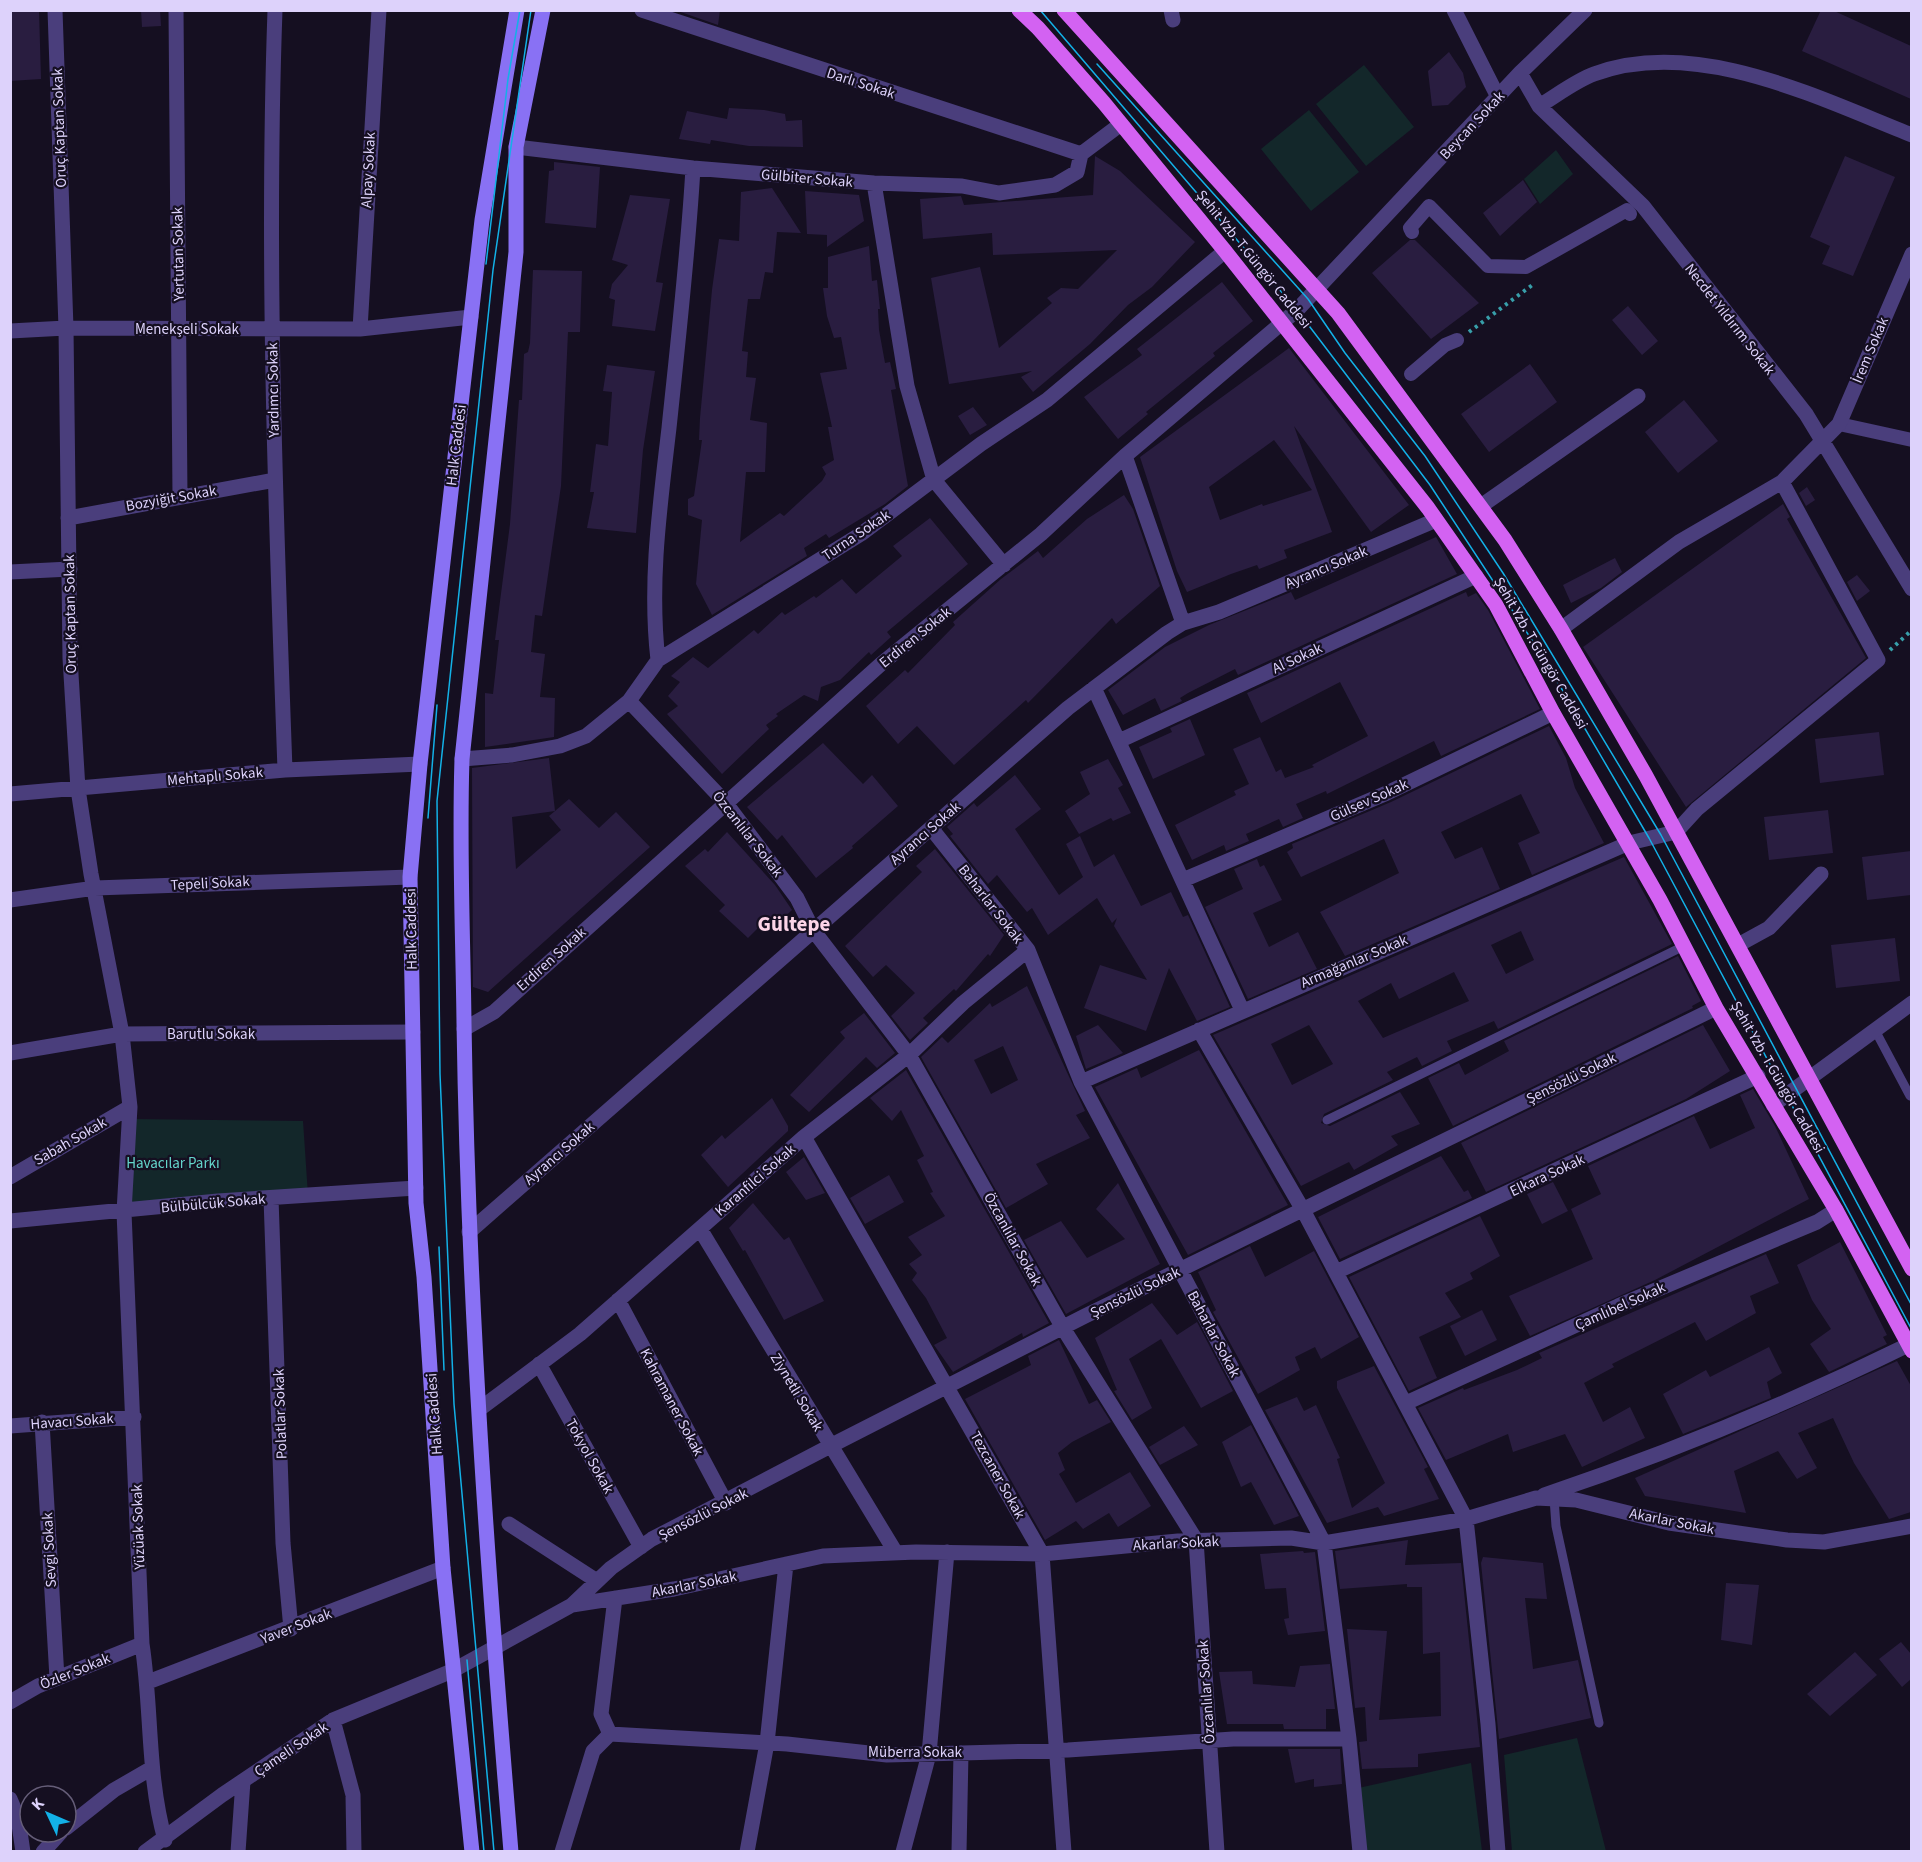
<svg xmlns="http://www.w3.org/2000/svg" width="1922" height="1862" font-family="'Source Sans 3',sans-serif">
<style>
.green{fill:#13272a}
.building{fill:#291d40;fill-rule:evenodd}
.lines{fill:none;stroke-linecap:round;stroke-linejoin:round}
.path{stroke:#389faa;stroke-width:4;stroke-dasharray:3 4.5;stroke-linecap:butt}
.service{stroke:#4a3e7c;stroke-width:9}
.pedestrian{stroke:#4a3e7c;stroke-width:14}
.minor{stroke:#4a3e7c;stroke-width:15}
.tertiary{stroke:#4a3e7c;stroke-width:15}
.secondary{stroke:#8971f4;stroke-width:15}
.primary{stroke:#d362f2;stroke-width:15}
.tram{stroke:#13b1e7;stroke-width:1.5}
.labels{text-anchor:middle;stroke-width:4.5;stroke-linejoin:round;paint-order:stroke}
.street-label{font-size:15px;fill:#ddd2fb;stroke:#150f21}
.park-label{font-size:15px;fill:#64d5cb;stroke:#150f21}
.district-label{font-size:21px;font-weight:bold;fill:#fcd4e7;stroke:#150f21}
</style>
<rect width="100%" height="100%" fill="#150f21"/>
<path class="green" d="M1364 65 1414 127 1366 166 1316 104Z
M1309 110 1359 172 1311 211 1261 149Z
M1556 150 1573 174 1540 204 1524 179Z
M129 1119 303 1121 308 1195 124 1212Z
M1577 1738 1606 1851H1512L1504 1755Z
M1471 1763 1482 1851H1360L1354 1789Z"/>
<path class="building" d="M10 10H39L41 79 10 81Z
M141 10H160L161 26 142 27Z
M675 10H720L718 25Z
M1821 10H1832L1911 46V99L1802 51Z
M1449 52 1463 73 1466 87 1448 105 1432 106 1428 71Z
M729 108 764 110 785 114 786 121 802 120 803 147 749 146 711 140 710 144 679 139 687 111 727 119Z
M1095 156 1120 171 1195 242 1152 287 1128 305 1090 344 1033 392 1021 377 1032 371 949 384 931 278 980 267 999 348 1052 303 1047 298 1061 288 1078 289 1117 250 993 255 992 233 923 239 920 199 961 196 964 205 1093 195Z
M1845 156 1895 177 1853 276 1822 264 1830 246 1810 237Z
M554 162 600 167 596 228 545 223 549 171 554 170Z
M1523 180 1537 202 1500 236 1483 213Z
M772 188 801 233 777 232 773 273 765 272 760 299H748L742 351 748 352 746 377 756 378 750 420 767 423 765 472H746L740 542 780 513 784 516 822 481 826 474 822 467 834 460 828 427H832L820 373 847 369 841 337 834 338 827 316 823 288H828V257L869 246 872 281 877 280 880 309H878L879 330 885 363 890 362 896 389 891 390 908 486 885 504 829 538 826 534 804 548 807 556 712 615 696 584 702 520 688 515V499L694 496 702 440H699L700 418 712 290 719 239 739 241 741 192Z
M805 191 859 195 864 221 827 247V235L807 234Z
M630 195 670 199 656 282 663 283 655 331 612 326 615 300 609 298 612 284 628 265 612 260Z
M1410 240H1415L1479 303 1431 339 1372 273Z
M533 270 582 271 580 332H568L561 486 542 616 535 615 531 652 545 654 540 697 555 698 554 737 485 747V693L493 694 499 640H495L510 524 519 400H522L524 354 528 352 530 343Z
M1222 282 1253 321 1213 353 1215 356 1146 412 1148 414 1118 439 1084 397 1142 355 1137 349Z
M1628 306 1658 341 1642 355 1612 320Z
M1289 348 1409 505 1371 532 1294 426 1332 532 1284 550 1287 558 1259 569 1257 565 1231 574 1187 592 1177 571 1140 457ZM1274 440 1312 490 1263 506 1262 504 1220 520 1209 487Z
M1530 364 1557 402 1489 452 1461 414Z
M607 365 655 371 643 450 636 533 587 528 594 492H590L596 444 608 446 612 392 603 391Z
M1684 400 1718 441 1678 473 1645 432Z
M973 407 987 425 970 435 958 416Z
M1807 487 1815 500 1806 506 1799 493Z
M1124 495 1133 509 1160 586 1116 624 1112 618 1028 703 1026 700 954 765 917 726 898 744 866 706 905 670 908 673 955 625 953 622 1001 579 1038 551 1043 558 1087 519Z
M1783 504 1790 517 1787 519 1866 658 1686 807 1583 647Z
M930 518 968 564 887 632 891 637 871 655 869 652 840 680 821 687 818 701 804 695 776 714 778 716 766 725 769 729 722 774 667 714 678 706 668 696 680 682 671 676 693 657 708 668 754 630 758 634 782 612 785 615 814 596 816 598 842 579 856 594 902 556 893 546Z
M1436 537 1457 574 1238 675 1235 669 1188 693 1180 698 1182 701 1161 711 1155 698 1123 715 1108 690 1165 647 1209 625 1291 592 1295 600Z
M1615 558 1622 572 1601 588 1571 603 1563 585Z
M1857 575 1870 591 1857 601 1847 582Z
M1466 592 1468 597 1476 593 1488 610 1540 709 1441 756 1434 741 1327 794 1326 791 1296 804 1303 818 1283 827 1279 819 1246 834 1249 841 1226 851 1224 845 1192 860 1175 825 1236 795 1234 791 1249 784 1233 749 1260 737 1276 772 1281 769 1285 778 1314 767 1312 765 1368 736 1340 682 1261 723 1247 693Z
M1190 719 1205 755 1153 779 1139 747 1172 732 1170 728Z
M1549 726 1566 758 1575 788 1604 843 1532 875 1518 843 1540 833 1521 794 1441 832 1455 859 1482 847 1500 889 1345 956 1320 912 1399 873 1384 839 1301 877 1287 852 1293 848 1292 844 1391 802Z
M1879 732 1884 775 1820 783 1815 739Z
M823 743 863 784 872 775 898 806 852 846 853 848 816 878 782 835 777 840 747 807Z
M549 758 555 811 569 799 599 828 616 812 650 847 488 992 473 987 472 768ZM555 811 549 816 561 830 516 869 512 817Z
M1108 759 1123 785 1118 788 1131 813 1113 821 1111 818 1079 834 1065 811 1090 794 1080 772Z
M1015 775 1041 809 1015 829 1059 895 1083 877 1066 844 1080 836 1094 867 1114 854 1141 906 1171 892 1183 917 1188 915 1230 1007 1197 1021 1169 968 1146 1031 1084 1008 1100 965 1147 980 1114 926 1117 918 1112 923 1097 898 1048 935 1032 908 1027 912 997 875 988 884 950 836 953 834 947 827 974 803 977 807Z
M1828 810 1833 853 1769 860 1764 817Z
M727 832 775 885 792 910 774 927 767 919 748 938 719 911 725 905 685 866 705 849 708 852Z
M935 849 1004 935 990 956 988 954 956 991 954 989 923 1018 928 1023 910 1040 891 1016 915 993 886 965 873 977 845 946 922 872 916 866Z
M1911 851V895L1867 900 1862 857Z
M1624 857 1672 944 1498 1029 1494 1021 1447 1041 1452 1051 1422 1066 1417 1057 1387 1072 1393 1080 1324 1114 1321 1123 1330 1126 1400 1092 1420 1124 1391 1136 1398 1145 1354 1170 1349 1162 1301 1186 1213 1035ZM1521 931 1534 960 1506 974 1491 945ZM1454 972 1469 1001 1383 1038 1358 1001 1391 983 1399 999ZM1309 1025 1333 1064 1292 1085 1271 1044Z
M1257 859 1260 867 1264 865 1282 900 1253 913 1269 947 1298 932 1317 969 1248 999 1205 907 1243 889 1234 869Z
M1895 938 1900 981 1836 988 1831 945Z
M1678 956 1701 1001 1692 1006 1693 1008 1453 1126 1428 1078 1459 1063 1465 1075 1509 1051 1504 1041Z
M1027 986 1085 1111 1076 1115 1090 1138 1036 1164 1048 1184 1006 1208 921 1057 942 1037 948 1043 990 1003 992 1007ZM1003 1046 1018 1080 991 1094 974 1060Z
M864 1013 895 1053 877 1068 866 1057 809 1112 790 1095 845 1038 840 1032Z
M1098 1025 1123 1053 1086 1069 1076 1036Z
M1703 1025 1730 1071 1686 1099 1486 1192 1461 1143Z
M1199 1050 1288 1205 1188 1255 1095 1087 1137 1068 1141 1078Z
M906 1070 1049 1323 1023 1337 1022 1333 953 1372 934 1345 947 1338 926 1298 912 1280 917 1273 909 1264 922 1255 908 1237 945 1216 930 1193 933 1192 917 1160 924 1156 901 1110 892 1121 870 1098Z
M1753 1089 1775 1126 1809 1199 1655 1280 1530 1336 1509 1296 1593 1259 1571 1209 1601 1194 1588 1166 1694 1116 1710 1149 1755 1128 1740 1095Z
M772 1098 788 1126V1131L728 1187 701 1155 722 1135 725 1139Z
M1441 1156 1464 1192 1468 1190 1472 1198 1340 1259 1318 1217Z
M804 1157 825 1193 806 1200 786 1172Z
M889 1175 904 1202 865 1224 850 1198Z
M1553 1182 1568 1211 1542 1224 1527 1194Z
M1118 1183 1160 1264 1066 1314 1024 1240 1061 1221 1087 1258 1125 1239 1096 1209Z
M753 1203 784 1240 789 1237 824 1301 784 1320 745 1250 743 1251 729 1228Z
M1480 1216 1500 1256 1470 1273 1473 1279 1445 1293 1461 1317 1419 1337 1437 1378 1409 1391 1349 1277Z
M1840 1242 1887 1335 1883 1337 1887 1344 1829 1372 1810 1344 1831 1329 1812 1300 1797 1265Z
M1250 1246 1265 1277 1314 1251 1359 1337 1321 1359 1315 1347 1295 1357 1300 1370 1258 1394 1213 1312 1216 1310 1198 1272Z
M1766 1254 1779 1283 1750 1296 1756 1313 1706 1341 1695 1322 1612 1364 1614 1367 1584 1383 1603 1422 1630 1407 1645 1438 1582 1467 1565 1434 1513 1452 1508 1434 1446 1460 1418 1408 1463 1388 1464 1390 1517 1370 1542 1358 1539 1353Z
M1152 1303 1177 1335 1197 1322 1233 1391 1201 1408 1161 1339 1129 1359 1152 1408 1132 1420 1114 1391 1117 1390 1095 1338Z
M1482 1310 1497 1340 1465 1356 1450 1326Z
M1059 1340 1089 1404 1097 1400 1111 1422 1072 1442 1058 1453 1065 1470 1059 1474 1076 1503 1130 1472 1151 1506 1118 1527 1109 1513 1083 1529 1076 1521 1045 1540 965 1399 1031 1365 1028 1356Z
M1769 1347 1782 1373 1767 1382 1771 1398 1683 1434 1663 1394 1706 1370 1710 1377Z
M1897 1361 1911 1386V1512L1889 1519 1854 1463 1833 1418 1798 1433 1817 1468 1797 1479 1778 1451 1734 1471 1746 1513 1645 1496 1635 1478Z
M1374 1366 1428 1467 1424 1469 1439 1499 1384 1516 1378 1507 1327 1523 1265 1410 1297 1397 1304 1411 1316 1405 1340 1458 1337 1459 1352 1508 1385 1483 1337 1388V1381Z
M1251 1425 1299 1516 1274 1525 1251 1482 1241 1487 1222 1442Z
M1184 1426 1198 1445 1160 1465 1149 1447Z
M1408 1540 1405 1565 1461 1563 1480 1747 1418 1754V1767L1362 1769 1359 1742 1367 1741 1365 1707 1355 1708 1347 1629 1387 1631 1379 1720 1441 1716 1440 1652 1423 1654 1422 1587H1407V1584L1340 1589 1335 1551Z
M1303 1551 1304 1553 1315 1552 1325 1631 1288 1635 1284 1619 1289 1618 1286 1588 1265 1589 1260 1554Z
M1483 1557 1543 1563 1547 1599 1525 1598 1533 1669 1578 1660 1591 1718 1499 1739 1481 1563Z
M1726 1583 1759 1585 1752 1645 1721 1640Z
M1901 1642 1911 1654V1679L1902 1687 1879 1659Z
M1855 1652 1877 1675 1830 1716 1807 1694Z
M1330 1664 1335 1709H1326V1729H1284L1283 1724H1227L1219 1672 1252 1671 1253 1684 1295 1687 1300 1666Z
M1288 1749H1340L1342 1784 1314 1787V1779L1295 1783Z"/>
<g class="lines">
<path class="path" d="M1469 332 1535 283
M1890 650 1912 630"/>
<path class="service" d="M1875 1030 1910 1096
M1327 1120 1684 946
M1554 1498 1556 1526 1599 1723"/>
<path class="pedestrian" d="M1412 232 1410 228 1429 206 1488 266 1526 267 1627 210 1630 214
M1411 374 1445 345 1457 340
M1839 424 1912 440"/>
<path class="minor" d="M55 10 66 328 70 658 78 789 91 874 122 1034 130 1107 124 1212 142 1644C152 1709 147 1776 165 1840
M176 10 180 497
M275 10C266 264 276 517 285 770
M642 10 1081 154
M1171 10 1173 20
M1454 10 1498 97
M1520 73 1539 106 1643 206 1806 414 1912 589
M1539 106C1556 96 1575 81 1594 74 1696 36 1818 98 1912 135
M516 147 693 168 874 183 962 186 999 193 1055 185 1077 172 1081 154
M1081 154 1121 124
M874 183 907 386 934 480 1004 565
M360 329 379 10
M10 331 66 328 360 329 471 317
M1125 456 1183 623
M1481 506 1638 396
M68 518 275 480
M10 572 70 569
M1561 629 1679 542 1782 482 1839 424 1912 254
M658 660C649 582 660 506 669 428 678 341 688 255 693 168
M1094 688 1242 1010
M629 701 725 802 797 898 813 930 909 1055 1063 1328 1196 1540 1217 1852
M1119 741 1476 576
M462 759 512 755 560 746 586 736 629 701 658 660 861 534 981 444 1047 400 1225 251
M10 794 285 770 420 764
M931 828 1028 950 1081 1082 1324 1543 1349 1739 1360 1852
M1183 880 1387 793 1553 713
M10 900 95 888 410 877
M1738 945 1769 928 1821 874
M464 1029 494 1012 881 664 1041 534 1125 456 1297 310 1520 73 1585 10
M1199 1030 1303 1210 1466 1519 1488 1724 1498 1852
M10 1053 122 1034 413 1032
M1081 1082 1629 843 1676 832 1697 809 1878 660 1782 482
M804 1137 1042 1554 1064 1852
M10 1177 130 1107
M271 1198 283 1543 291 1629
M10 1221 218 1201 416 1188
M700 1229 896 1553
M469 1232 1068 708 1167 633 1183 623 1219 612 1436 520
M1336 1272 1758 1076
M618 1300 726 1503
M539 1364 641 1547
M1406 1403 1618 1306 1817 1222 1836 1210
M481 1408 580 1334 804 1137 909 1055 963 1003 1028 950
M42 1422 57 1678
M10 1426 134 1417
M1544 1495C1669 1453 1790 1403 1908 1345
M509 1524 597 1581
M572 1605 611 1568 652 1539 838 1442 1085 1316 1716 1008
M148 1682 443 1568
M10 1702 38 1686 142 1644
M333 1720 353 1795 354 1852
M610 1734 601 1714 615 1598
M10 1799 18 1818 23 1852
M66 1828 114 1790 152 1768
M43 1852 61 1832
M145 1852 222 1795 333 1720 452 1671 572 1605 674 1589 823 1556 916 1552 1042 1554 1178 1541 1291 1538 1324 1543 1466 1519 1536 1498 1576 1500 1669 1523 1787 1540 1824 1542 1912 1526
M238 1852 243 1781
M562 1852 593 1751 610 1734 787 1744 887 1755 1068 1750 1233 1739H1349
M747 1852 767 1743 786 1564
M903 1852 929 1754 947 1552
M959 1852 961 1753"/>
<path class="tertiary" d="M1773 1105 1912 1003"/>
<path class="secondary" d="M472 1852 443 1568 424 1277 416 1203 410 877 420 764 482 220 517 10
M511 1852C488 1576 468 1300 464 1023 463 935 459 847 462 759L516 252V147L543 10"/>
<path class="primary" d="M1019 10 1038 28 1104 103 1225 251 1428 508 1496 605 1553 713 1660 900 1716 1008 1836 1210 1912 1351
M1064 10 1338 313 1505 540 1561 629 1646 776 1912 1269"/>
<path class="tram" d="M1040 10 1297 310 1430 485 1543 657 1649 838 1912 1330
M1097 64 1308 299 1345 353 1425 456 1503 573 1661 835 1912 1306
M486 264 508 79 520 10
M428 818 437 705
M439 1247 444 1370
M467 1660 484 1852
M494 1852 454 1404 440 1074 437 801 493 270 531 10"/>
</g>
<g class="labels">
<g class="street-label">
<text transform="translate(861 83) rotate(18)" y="5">Darlı Sokak</text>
<text transform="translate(1472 125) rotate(-47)" y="5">Beycan Sokak</text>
<text transform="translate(59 128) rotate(-92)" y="5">Oruç Kaptan Sokak</text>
<text transform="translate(368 170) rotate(-87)" y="5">Alpay Sokak</text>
<text transform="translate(807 178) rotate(5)" y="5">Gülbiter Sokak</text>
<text transform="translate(178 254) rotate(-91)" y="5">Yertutan Sokak</text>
<text transform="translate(1254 259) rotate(51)" y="5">Şehit Yzb. T.Güngör Caddesi</text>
<text transform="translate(1730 319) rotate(52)" y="5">Necdet Yıldırım Sokak</text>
<text x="187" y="334">Menekşeli Sokak</text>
<text transform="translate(1870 350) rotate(-67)" y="5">İrem Sokak</text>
<text transform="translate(273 390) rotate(-91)" y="5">Yardımcı Sokak</text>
<text transform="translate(456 445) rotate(-83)" y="5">Halk Caddesi</text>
<text transform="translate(171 498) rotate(-10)" y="5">Bozyiğit Sokak</text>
<text transform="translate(856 535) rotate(-34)" y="5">Turna Sokak</text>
<text transform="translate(1326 567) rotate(-23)" y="5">Ayrancı Sokak</text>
<text transform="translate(70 614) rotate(-91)" y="5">Oruç Kaptan Sokak</text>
<text transform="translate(915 637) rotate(-39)" y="5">Erdiren Sokak</text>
<text transform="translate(1541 653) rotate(60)" y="5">Şehit Yzb. T.Güngör Caddesi</text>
<text transform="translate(1297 658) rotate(-25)" y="5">Al Sokak</text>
<text transform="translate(215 776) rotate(-5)" y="5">Mehtaplı Sokak</text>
<text transform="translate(1369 800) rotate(-24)" y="5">Gülsev Sokak</text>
<text transform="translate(925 833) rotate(-41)" y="5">Ayrancı Sokak</text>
<text transform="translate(748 834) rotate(52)" y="5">Özcanlılar Sokak</text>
<text transform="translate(210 883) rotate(-3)" y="5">Tepeli Sokak</text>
<text transform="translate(991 904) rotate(52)" y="5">Baharlar Sokak</text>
<text transform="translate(411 929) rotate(-91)" y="5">Halk Caddesi</text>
<text transform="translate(551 959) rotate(-42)" y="5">Erdiren Sokak</text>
<text transform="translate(1354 961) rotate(-23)" y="5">Armağanlar Sokak</text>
<text x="211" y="1039">Barutlu Sokak</text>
<text transform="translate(1778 1077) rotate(60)" y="5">Şehit Yzb. T.Güngör Caddesi</text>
<text transform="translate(1571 1078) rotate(-26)" y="5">Şensözlü Sokak</text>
<text transform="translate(70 1141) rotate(-30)" y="5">Sabah Sokak</text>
<text transform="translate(559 1153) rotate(-41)" y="5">Ayrancı Sokak</text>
<text transform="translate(1547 1175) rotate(-25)" y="5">Elkara Sokak</text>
<text transform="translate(755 1180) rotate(-41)" y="5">Karanfilci Sokak</text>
<text transform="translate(213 1203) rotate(-5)" y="5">Bülbülcük Sokak</text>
<text transform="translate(1013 1239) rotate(61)" y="5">Özcanlılar Sokak</text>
<text transform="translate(1135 1292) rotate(-26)" y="5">Şensözlü Sokak</text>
<text transform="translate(1620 1306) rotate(-24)" y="5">Çamlıbel Sokak</text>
<text transform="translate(1214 1334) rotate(62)" y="5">Baharlar Sokak</text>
<text transform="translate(797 1392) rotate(59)" y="5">Ziynetli Sokak</text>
<text transform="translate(672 1402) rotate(62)" y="5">Kahramaner Sokak</text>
<text transform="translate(280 1414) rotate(-92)" y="5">Polatlar Sokak</text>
<text transform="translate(434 1414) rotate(-94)" y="5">Halk Caddesi</text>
<text transform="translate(72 1421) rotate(-4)" y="5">Havacı Sokak</text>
<text transform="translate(590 1456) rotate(61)" y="5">Tokyol Sokak</text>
<text transform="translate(998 1475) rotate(61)" y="5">Tezcaner Sokak</text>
<text transform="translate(703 1514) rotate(-27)" y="5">Şensözlü Sokak</text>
<text transform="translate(1672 1521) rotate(11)" y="5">Akarlar Sokak</text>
<text transform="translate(138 1527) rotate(-92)" y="5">Yüzüak Sokak</text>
<text transform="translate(1176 1543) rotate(-3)" y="5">Akarlar Sokak</text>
<text transform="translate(49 1550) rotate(-93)" y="5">Sevgi Sokak</text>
<text transform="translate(694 1584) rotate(-11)" y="5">Akarlar Sokak</text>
<text transform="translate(296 1626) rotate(-21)" y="5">Yaver Sokak</text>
<text transform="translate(75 1671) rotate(-22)" y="5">Özler Sokak</text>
<text transform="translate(1206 1692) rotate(-94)" y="5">Özcanlılar Sokak</text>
<text transform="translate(291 1749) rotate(-34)" y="5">Çameli Sokak</text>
<text x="915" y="1757">Müberra Sokak</text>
</g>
<g class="park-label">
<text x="173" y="1168">Havacılar Parkı</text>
</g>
<g class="district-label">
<text x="794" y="931">Gültepe</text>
</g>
</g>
<rect width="1922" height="1862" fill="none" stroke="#ddd2fb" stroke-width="24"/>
<g transform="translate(48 1814) rotate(314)"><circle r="28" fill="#150f21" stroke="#655d78" stroke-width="1.5"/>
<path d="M0-4.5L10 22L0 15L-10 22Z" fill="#13b1e7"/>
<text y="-9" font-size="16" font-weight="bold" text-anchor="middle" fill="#ddd2fb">K</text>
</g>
</svg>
